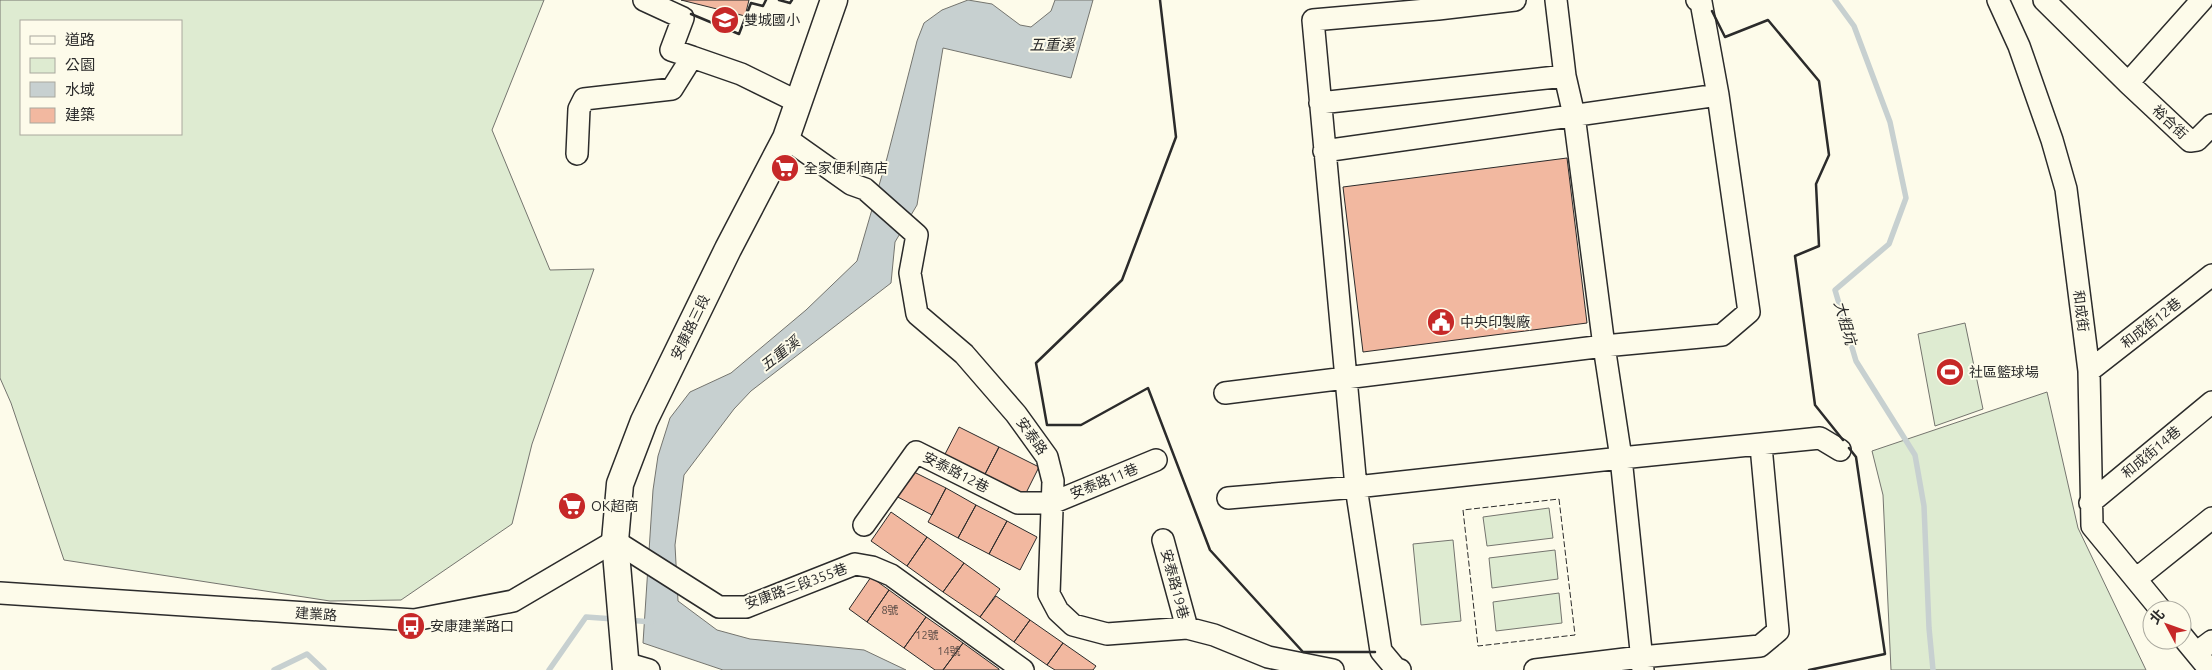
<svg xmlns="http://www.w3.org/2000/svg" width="2212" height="670" font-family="Ubuntu,'Noto Sans TC',sans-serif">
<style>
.green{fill:#deebd1;stroke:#74746e;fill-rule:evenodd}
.water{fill:#c7d0d0;stroke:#74746e}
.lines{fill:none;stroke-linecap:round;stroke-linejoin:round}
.stream{stroke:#c7d0d0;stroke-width:5.5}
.building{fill:#f2b8a0;stroke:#2b2b2b}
.minor-casing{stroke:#2b2b2b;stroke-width:24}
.major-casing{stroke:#2b2b2b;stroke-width:29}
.minor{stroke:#fdfbea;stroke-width:21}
.major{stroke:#fdfbea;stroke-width:26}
.fence{stroke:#2b2b2b;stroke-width:1;stroke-dasharray:6 2.5;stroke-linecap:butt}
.wall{stroke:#2b2b2b;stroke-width:2.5}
.labels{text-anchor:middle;stroke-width:4;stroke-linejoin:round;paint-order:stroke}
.number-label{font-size:11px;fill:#5d4e48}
.poi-label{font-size:14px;fill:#2b2b2b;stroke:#fdfbea;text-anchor:start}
.street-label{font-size:14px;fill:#2b2b2b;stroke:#fdfbea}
.water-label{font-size:15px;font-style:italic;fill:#2b2b2b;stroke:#fdfbea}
</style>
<rect width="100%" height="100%" fill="#fdfbea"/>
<path class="green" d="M0 0H544L492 130 550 270 594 269 532 444 512 524 401 600 330 601 64 560 11 403 0 378ZM181 21V134H21V21Z
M1965 323 1983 409 1935 426 1918 334Z
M2047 392 2078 528 2146 670H1891L1883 495 1872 451Z
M1549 508 1553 538 1487 546 1483 517Z
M1453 540 1461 621 1421 625 1413 544Z
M1555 550 1558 579 1492 588 1489 558Z
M1559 593 1562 623 1496 631 1493 602Z"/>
<path class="water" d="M968 0 992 4 1020 25 1031 27 1051 11 1055 0H1093L1071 78 943 48 917 205 895 242 891 283 751 391 734 409 684 475 675 545 678 601 717 630 750 639 864 650 906 670H723L643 643 653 490 658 456 670 418 690 392 731 373 806 310 857 261 887 158 917 41 924 23 942 10Z"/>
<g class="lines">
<path class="stream" d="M1835 0 1854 26 1890 122 1906 198 1889 244 1835 290 1856 361 1915 455 1924 506 1929 628 1933 670
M628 620 651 622
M274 670 307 654 324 670
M549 670 586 617 614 619"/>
</g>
<path class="building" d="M681 0H749L745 16Z
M1567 158 1587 323 1363 352 1343 187Z
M959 427 999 447 983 478 943 458Z
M999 447 1039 467 1023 499 983 478Z
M908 469 946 488 932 515 894 495Z
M946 488 976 505 958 538 928 522Z
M976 505 1007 521 989 554 958 538Z
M891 512 927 537 907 566 871 541Z
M1007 521 1037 537 1020 570 989 554Z
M927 537 964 563 943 592 907 566Z
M964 563 1000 589 980 617 943 592Z
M871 577 889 590 867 622 849 609Z
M889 590 926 617 904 648 867 622Z
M996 596 1030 620 1014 642 980 617Z
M926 617 963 643 943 670H935L904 648Z
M1030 620 1063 643 1047 665 1014 642Z
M963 643 999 669V670H943Z
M1063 643 1096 666 1093 670H1055L1047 665Z"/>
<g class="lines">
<defs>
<path id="minor" d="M644 0 683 18 671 50 692 57
M1515 0 1438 9 1313 20 1356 487 1621 458 1604 346 1574 115 1565 76 1556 0
M1998 0 2019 46 2052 140 2066 189 2089 371 2092 526 2161 610
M2044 0 2128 83 2190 141 2197 140 2212 125
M2128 83 2202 0
M1320 103 1565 76
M786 138 851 184 865 189 917 235 910 273 917 314 964 354 1016 414 1047 457 1053 481 1049 594 1058 611 1073 625 1107 634 1187 628 1214 635 1268 657 1333 670
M1324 151 1718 95
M577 154 579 109 584 99 672 89 692 57 741 74 800 103
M2089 371 2212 275
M1225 393 1604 346 1722 335 1749 312 1718 95 1701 2 1697 0
M1228 498 1356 487 1381 651 1396 669 1400 670
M2090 503 2212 402
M864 525 916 452 1018 503H1052L1156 460
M1163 540 1187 628
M2136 579 2212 518
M0 593 414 620 513 601 615 541 719 607H746L855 564 872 567 891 575 1023 670
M2182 636 2210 670
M2196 653 2212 641
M625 663 649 670
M1535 670 1641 657 1760 646 1778 631 1761 446
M1643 670 1621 458 1820 438 1840 450"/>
<path id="major" d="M626 670 615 541 620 484 644 421 728 249 786 138 834 0"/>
</defs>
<use href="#minor" class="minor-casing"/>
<use href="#major" class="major-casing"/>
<use href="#minor" class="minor"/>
<use href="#major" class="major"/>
<path class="fence" d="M1559 499 1575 635 1478 646 1463 510Z"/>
<path class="wall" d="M779 0 790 3 792 0
M1160 0 1176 137 1122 280 1036 363 1047 425H1081L1148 388 1210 550 1303 652H1375
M1712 11 1725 37 1768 20 1819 81 1829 155 1816 184 1819 246 1795 256 1815 405 1843 440
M691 14 739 34 751 3 763 6 766 0
M1809 670 1885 654 1856 457 1849 448"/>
</g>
<defs>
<symbol id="school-disc" viewBox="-11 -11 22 22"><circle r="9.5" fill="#c62828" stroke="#fdfbea"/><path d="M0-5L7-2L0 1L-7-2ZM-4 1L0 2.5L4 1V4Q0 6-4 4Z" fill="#fff"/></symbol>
<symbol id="supermarket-disc" viewBox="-11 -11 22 22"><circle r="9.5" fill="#c62828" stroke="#fdfbea"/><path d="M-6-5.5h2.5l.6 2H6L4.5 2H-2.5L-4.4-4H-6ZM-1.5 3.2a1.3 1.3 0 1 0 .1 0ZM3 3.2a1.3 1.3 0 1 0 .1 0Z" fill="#fff"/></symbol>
<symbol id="civic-disc" viewBox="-11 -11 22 22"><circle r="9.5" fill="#c62828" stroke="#fdfbea"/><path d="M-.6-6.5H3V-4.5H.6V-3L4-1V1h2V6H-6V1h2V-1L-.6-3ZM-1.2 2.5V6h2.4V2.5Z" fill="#fff"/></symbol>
<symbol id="stadium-disc" viewBox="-11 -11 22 22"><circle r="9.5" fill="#c62828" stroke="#fdfbea"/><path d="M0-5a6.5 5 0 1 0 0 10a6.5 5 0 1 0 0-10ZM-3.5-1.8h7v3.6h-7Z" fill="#fff"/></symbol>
<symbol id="bus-disc" viewBox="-11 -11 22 22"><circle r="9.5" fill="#c62828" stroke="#fdfbea"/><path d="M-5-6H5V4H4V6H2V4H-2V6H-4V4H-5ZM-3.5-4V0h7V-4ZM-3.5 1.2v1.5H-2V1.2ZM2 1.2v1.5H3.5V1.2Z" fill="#fff"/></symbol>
</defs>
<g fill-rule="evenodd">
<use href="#school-disc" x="709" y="4" width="32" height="32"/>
<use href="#supermarket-disc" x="769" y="152" width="32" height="32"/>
<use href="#civic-disc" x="1425" y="306" width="32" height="32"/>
<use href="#stadium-disc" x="1934" y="356" width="32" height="32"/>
<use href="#supermarket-disc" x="556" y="490" width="32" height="32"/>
<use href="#bus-disc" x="395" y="610" width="32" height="32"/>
</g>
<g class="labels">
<g class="number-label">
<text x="890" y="614">8號</text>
<text x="927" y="639">12號</text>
<text x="949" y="655">14號</text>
</g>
<g class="poi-label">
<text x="744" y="25">雙城國小</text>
<text x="804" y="173">全家便利商店</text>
<text x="1460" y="327">中央印製廠</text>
<text x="1969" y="377">社區籃球場</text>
<text x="591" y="511">OK超商</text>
<text x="430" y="631">安康建業路口</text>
</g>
<g class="street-label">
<text transform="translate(2170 122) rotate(43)" y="5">裕合街</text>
<text transform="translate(2081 311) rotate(83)" y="5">和成街</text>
<text transform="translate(2151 323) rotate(-38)" y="5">和成街12巷</text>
<text transform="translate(690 327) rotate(-64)" y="5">安康路三段</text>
<text transform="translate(1032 436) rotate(55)" y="5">安泰路</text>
<text transform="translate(2151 452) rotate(-40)" y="5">和成街14巷</text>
<text transform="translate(956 472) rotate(27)" y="5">安泰路12巷</text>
<text transform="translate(1104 481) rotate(-22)" y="5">安泰路11巷</text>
<text transform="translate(1175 584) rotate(75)" y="5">安泰路19巷</text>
<text transform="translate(796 586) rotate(-20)" y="5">安康路三段355巷</text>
<text transform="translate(316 614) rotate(4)" y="5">建業路</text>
</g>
<g class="water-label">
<text x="1052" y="50">五重溪</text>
<text transform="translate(1845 323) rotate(74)" y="5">大粗坑</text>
<text transform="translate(780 354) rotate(-38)" y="5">五重溪</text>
</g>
</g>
<rect x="20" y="20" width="162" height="115" fill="#fdfbea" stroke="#a9a89e"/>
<rect x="30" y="36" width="25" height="8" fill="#fdfbea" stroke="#a9a89e"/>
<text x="65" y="45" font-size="15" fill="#2b2b2b">道路</text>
<rect x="30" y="58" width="25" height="15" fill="#deebd1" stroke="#a9a89e"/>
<text x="65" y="70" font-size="15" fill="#2b2b2b">公園</text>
<rect x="30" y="82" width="25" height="15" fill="#c7d0d0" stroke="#a9a89e"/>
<text x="65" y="95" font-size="15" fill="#2b2b2b">水域</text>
<rect x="30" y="108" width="25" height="15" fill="#f2b8a0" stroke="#a9a89e"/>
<text x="65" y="120" font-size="15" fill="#2b2b2b">建築</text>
<g transform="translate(2167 625) rotate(311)"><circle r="24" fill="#fdfbea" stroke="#a9a89e"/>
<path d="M0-4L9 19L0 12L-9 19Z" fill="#c62828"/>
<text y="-8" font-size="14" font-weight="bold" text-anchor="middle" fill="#2b2b2b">北</text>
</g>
</svg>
